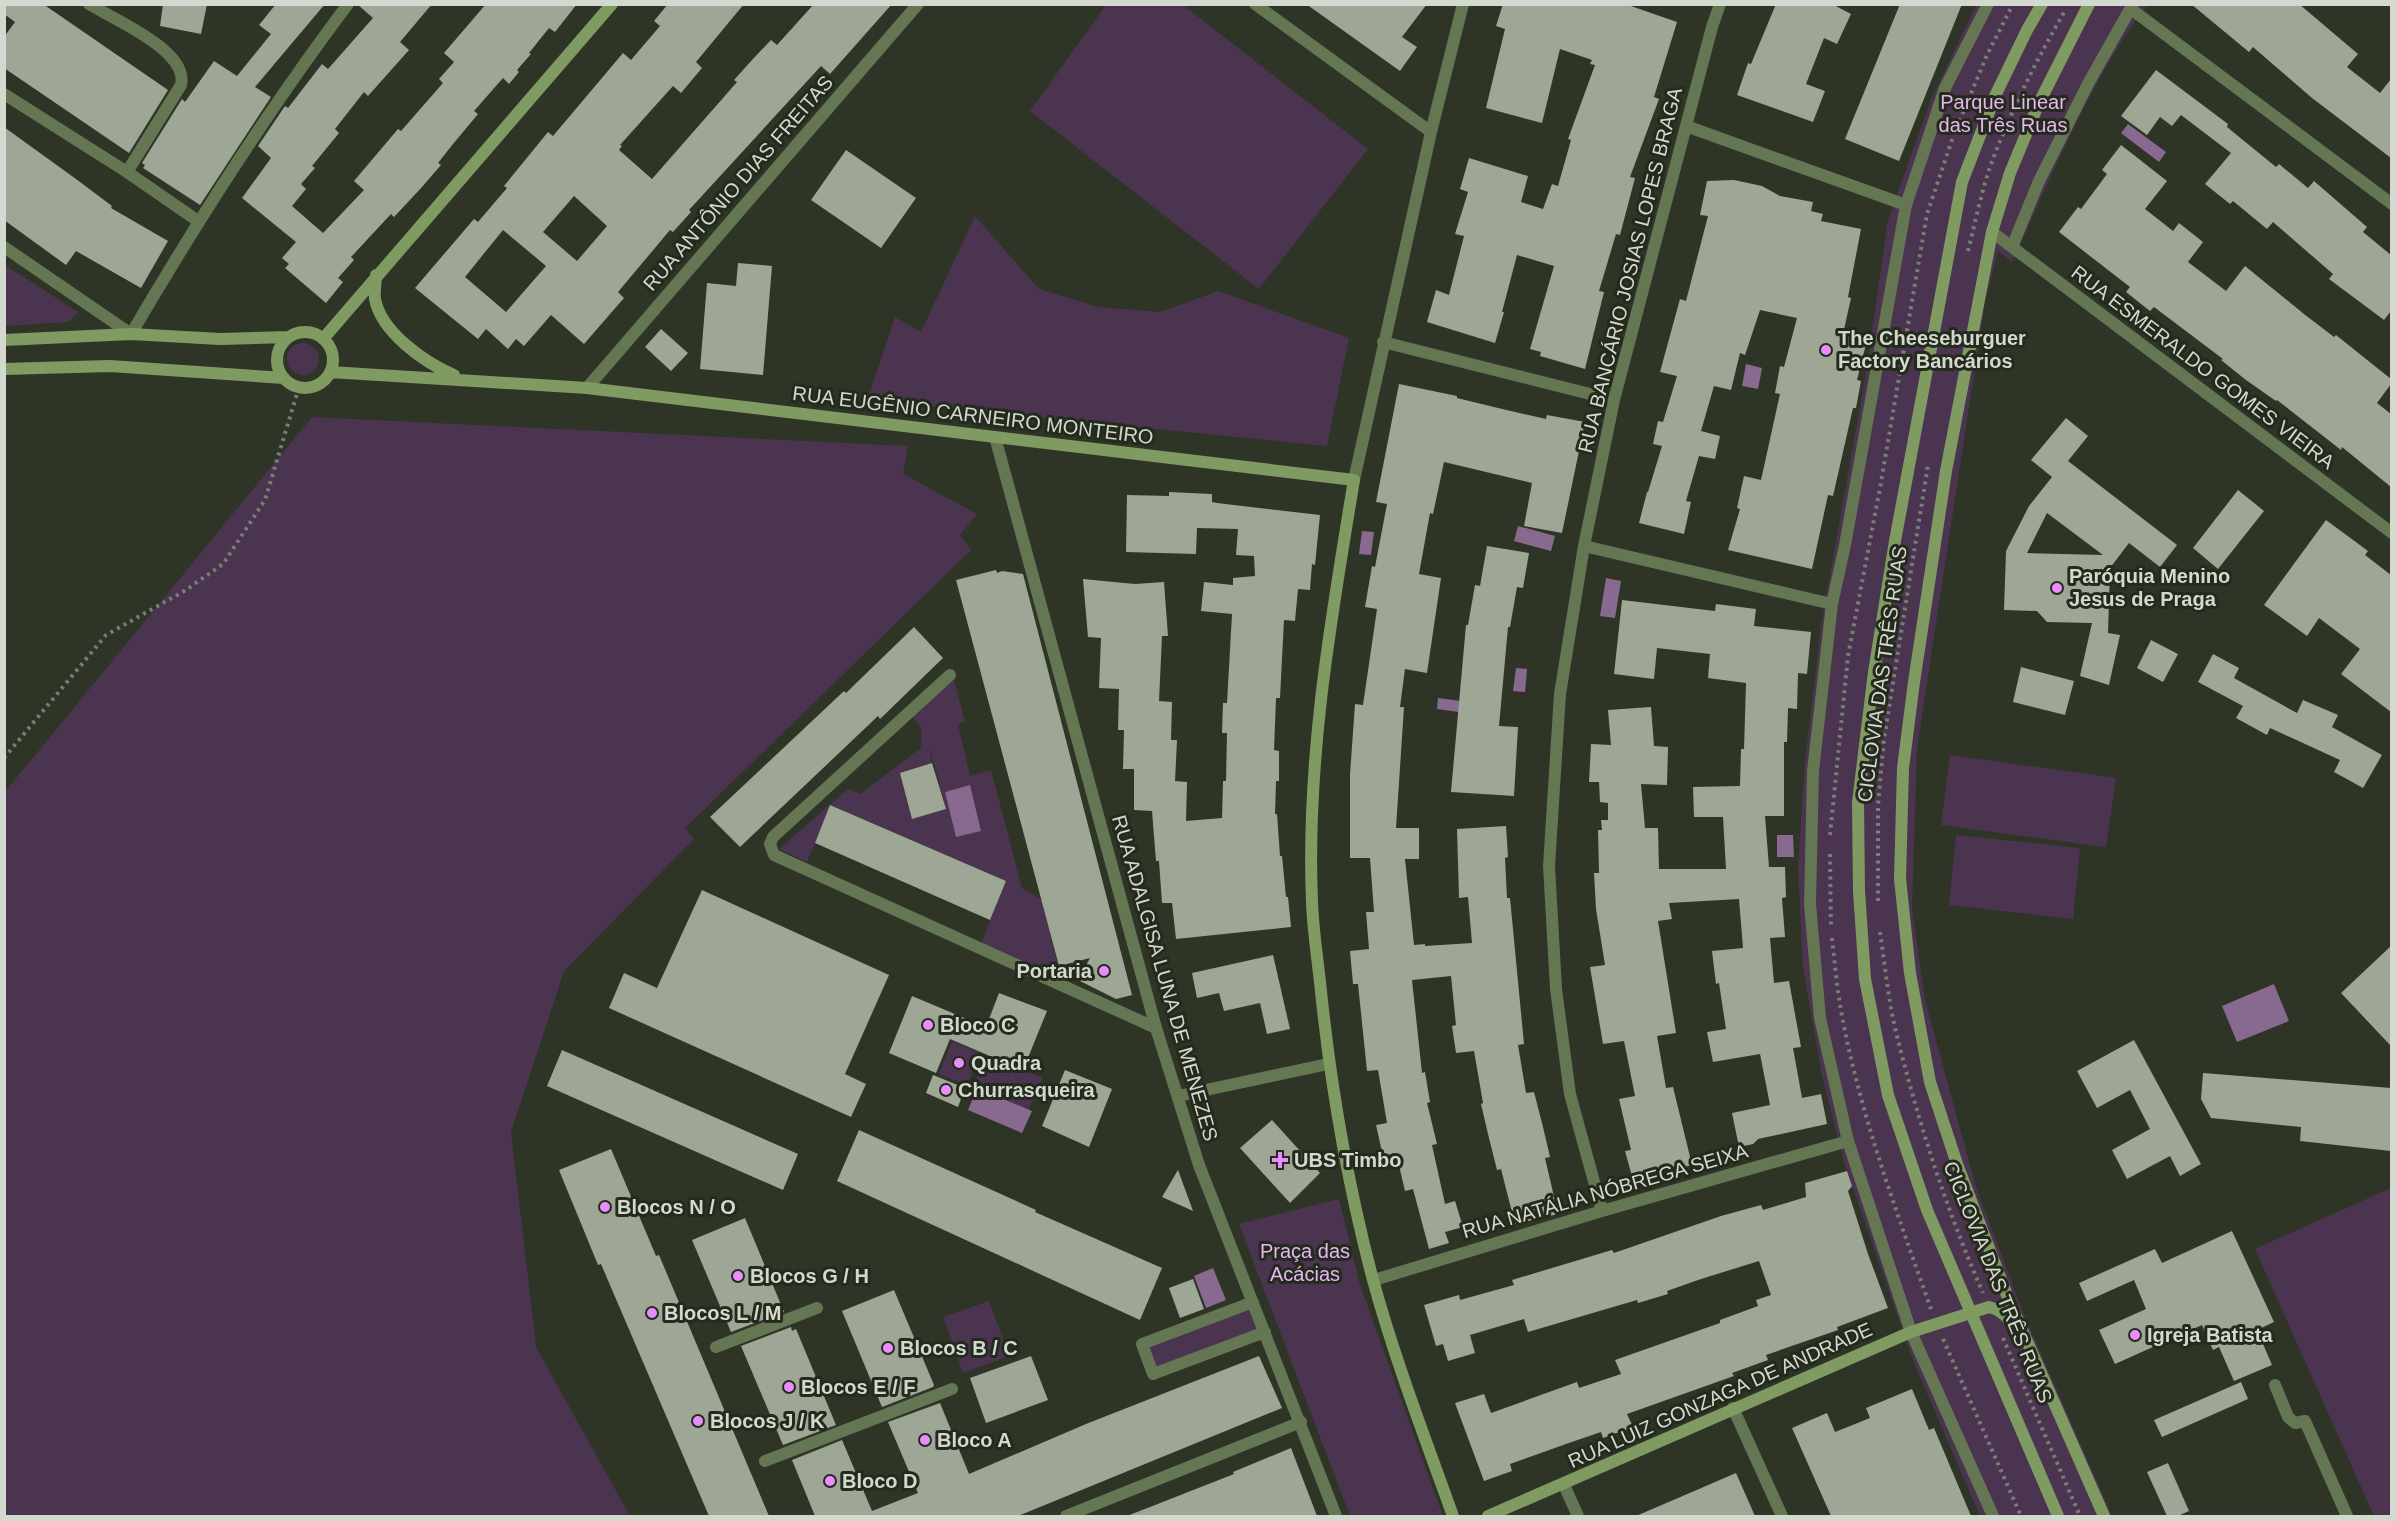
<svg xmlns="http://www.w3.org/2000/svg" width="2396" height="1521" font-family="Arial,sans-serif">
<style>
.green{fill:#4b3450;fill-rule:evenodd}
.water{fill:#88698f}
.building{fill:#9ea695;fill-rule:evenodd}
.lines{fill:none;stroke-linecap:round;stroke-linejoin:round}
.path{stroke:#787e72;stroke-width:4;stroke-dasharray:3 4.5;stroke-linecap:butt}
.lane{stroke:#647652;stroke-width:12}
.street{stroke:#647652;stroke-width:12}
.secondary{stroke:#809b62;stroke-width:12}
.poi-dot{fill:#e98dfe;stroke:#242b1d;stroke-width:2}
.labels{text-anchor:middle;stroke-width:6;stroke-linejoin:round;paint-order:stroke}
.park-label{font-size:20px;fill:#e6b5f2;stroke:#242b1d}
.street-label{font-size:20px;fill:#d4d9d0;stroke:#242b1d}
.poi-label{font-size:20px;font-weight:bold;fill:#d4d9d0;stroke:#242b1d;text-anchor:start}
</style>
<rect width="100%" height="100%" fill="#2e3527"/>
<path class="green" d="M1106 5H1183L1368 149 1259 289 1030 111Z
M1976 5H2147C2091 78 2051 178 2012 262L1998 251 1985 302 1917 748 1912 909 1925 1000 1976 1187 2023 1312 2112 1516H1980L1914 1363 1845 1165 1822 1076 1803 967 1798 866 1805 762 1821 626 1866 373 1888 220 1932 97Z
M975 216 1039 289 1098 307 1160 312 1218 291 1349 338 1327 446 867 400 895 317 921 332Z
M5 265 78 312 69 322 5 326Z
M287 359a16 16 0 1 1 32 0a16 16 0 1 1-32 0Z
M312 417 908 446 903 474 977 514 960 535 971 550 685 828 694 839 564 971 511 1132 536 1347 630 1516H5V792Z
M954 680 965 722 958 724 970 776 991 770 1022 888 1042 900 1058 966 1080 961 1074 968 1068 981 981 944 1006 881 831 805 807 862 779 849 848 789 860 794 921 748V727L912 716ZM929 745 946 809 913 819 932 763Z
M1950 755 2116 778 2106 847 1941 825Z
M1956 835 2080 848 2073 919 1949 905Z
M952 1041 980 1053 967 1085 939 1074Z
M987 1054 1043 1078 1028 1110 973 1086Z
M2391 1188V1516H2374L2255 1249Z
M1339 1199 1360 1285 1443 1516H1350L1239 1224Z
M989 1301 1009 1356 963 1373 943 1317Z
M1253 1302 1265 1332 1153 1374 1142 1344Z"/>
<path class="water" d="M2128 124 2166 152 2159 162 2121 133Z
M1746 364 1762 368 1758 389 1742 386Z
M1518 526 1555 536 1551 551 1514 541Z
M1362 531 1374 532 1371 555 1359 554Z
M1606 578 1621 581 1615 618 1600 616Z
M1516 668 1527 669 1525 692 1513 691Z
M1438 698 1461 701 1459 712 1437 709Z
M970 785 981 831 956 837 945 792Z
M1777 835H1793L1794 857H1777Z
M2274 984 2289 1021 2237 1042 2222 1006Z
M977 1088 1032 1111 1022 1133 968 1110Z
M1213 1268 1226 1300 1206 1308 1194 1276Z"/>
<path class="building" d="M4 4H43L168 90 129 153 4 68V37L15 22 4 14Z
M163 4H207L201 34 160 26Z
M276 4H325L255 87 271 97 200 205 143 168 145 165 142 163 182 99 185 102 214 61 237 76 271 34 259 25Z
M357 4H432L400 42 409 50 368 96 364 92 335 129 339 133 312 166 315 168 301 184 306 189 292 206 323 233 364 190 354 181 398 129 401 131 443 83 439 79 454 62 444 53 486 4H577L555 32 549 28 529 53 531 54 517 70 519 72 509 84 503 78 474 111 478 114 453 144 438 163 441 165 422 187 394 217 391 214 351 257 354 260 338 278 343 282 326 303 285 268 289 264 282 258 296 242 242 198 271 158 258 146 285 106 288 108 322 64 328 69 373 18Z
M668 4H744L696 62 702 68 681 93 673 86 620 145 622 146 619 150 652 179 737 82 734 80 752 60 771 40 777 45 814 4H892L830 74 821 66 689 210 691 212 673 232 670 230 618 292 624 298 584 344 551 315 524 346 516 339 508 349 486 329 478 339 415 288 474 219 478 222 507 188 504 186 548 132 553 136 623 53 631 60 660 26 654 21ZM574 196 607 226 577 261 543 232ZM503 230 546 266 506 312 465 277Z
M1306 4H1427L1402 37 1417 47 1400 71Z
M1503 4H1625L1677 22 1654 97 1659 99 1630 177 1635 178 1620 235 1616 234 1599 291 1604 292 1585 369 1540 356 1541 352 1530 349 1554 266 1517 255 1502 312H1504L1495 343 1427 322 1436 290 1449 295 1464 236 1455 234 1468 192 1460 189 1469 158 1528 176 1521 202 1543 209 1552 184 1558 186 1571 140 1568 139 1595 65 1590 64 1592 60 1560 49 1542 123 1486 108 1505 29 1496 26Z
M1776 4H1832L1851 14 1837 44 1824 38 1806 84 1825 91 1813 122 1737 95 1748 63 1751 64Z
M1900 4H1962L1899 161 1845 139Z
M2191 4H2299L2358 54 2347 67 2380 93 2391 79V158L2312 98 2253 47 2249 52Z
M2156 70 2228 124 2227 127 2276 167 2279 164 2308 188 2314 181 2367 227 2363 232 2391 255V311L2384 320 2329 279 2333 274 2273 222 2267 229 2233 201 2230 204 2205 184 2231 153 2181 115 2172 126 2160 117 2147 135 2121 116Z
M4 127 76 179 112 206 111 208 168 241 141 288 76 251 66 265 4 220Z
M2121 145 2167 181 2145 209 2173 231 2179 223 2203 242 2188 262 2226 291 2245 266 2304 314 2334 337 2336 335 2391 379V384L2377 403 2391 414V487L2342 447 2341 450 2277 400 2276 401 2246 380 2221 360 2223 359 2154 307 2150 311 2126 292 2130 287 2059 232 2078 207 2081 209 2107 174 2102 170Z
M846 150 916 198 881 248 811 200Z
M1734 180 1762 186 1780 196 1813 202 1811 211 1823 214 1821 221 1861 229 1848 297 1851 298 1843 334 1867 340 1857 380 1861 381 1856 408H1853L1833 496 1828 495 1812 569 1728 550 1740 509 1737 508 1744 476 1761 480 1780 394 1775 393 1780 366 1784 367 1797 318 1760 310 1745 355 1740 353 1731 390 1714 386 1701 431 1720 436 1715 459 1699 456 1686 501 1691 502 1684 534 1639 523 1647 492H1648L1662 446 1653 444 1658 421 1663 422 1677 376 1660 372 1680 299 1686 301 1708 216 1700 215 1707 181Z
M738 263 772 266 763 375 700 369 707 283 736 286Z
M661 329 688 353 671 371 645 347Z
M1399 384 1457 396V398L1498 408 1546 419 1547 415 1585 422 1562 533 1524 526 1532 483 1444 462 1433 514 1430 513 1419 574 1441 578 1427 673 1405 669 1400 707H1404L1396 828H1419V859H1405L1414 945 1425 944V946L1472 943 1468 897 1459 898 1457 829 1506 826 1508 857 1505 858 1507 898H1510L1524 1044 1518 1045 1526 1093 1534 1092 1543 1127 1550 1157 1545 1158 1558 1214 1515 1224 1501 1169 1497 1170 1488 1134 1481 1104 1483 1103 1474 1051 1456 1053 1452 1026 1456 1025 1451 976 1412 980 1422 1073 1425 1072 1430 1102 1427 1103 1437 1144 1432 1145 1445 1204 1455 1201 1463 1227 1445 1232 1449 1243 1429 1249 1413 1189 1405 1191 1396 1153 1383 1156 1376 1125 1387 1123 1378 1070 1367 1071 1358 984H1353L1350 951 1369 949 1366 912H1374L1370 858H1350V775L1355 704 1363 705 1377 609 1365 607 1372 566 1375 567 1387 504 1376 502Z
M2066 418 2088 436 2068 461 2177 545 2160 567 2129 543 2110 568 2108 633 2120 635 2109 685 2080 676 2092 623 2047 622 2037 611 2004 610 2006 551 2029 506 2052 477 2031 460ZM2047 513 2103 555 2027 553Z
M2238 490 2264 511 2218 569 2193 548Z
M1169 492 1212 494V502L1217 503 1320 515 1315 565 1312 564 1310 590 1298 589 1295 621 1284 620 1280 698H1276L1274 750 1279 751V781H1276L1275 814H1277L1280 856H1282L1286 897H1288L1291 927 1176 939 1172 903H1162L1159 861H1156L1152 811 1134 810V769H1123L1124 730H1118L1119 689 1099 688 1101 638 1088 637 1083 579 1135 584 1164 582 1168 636H1162L1159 701 1172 702 1171 740H1177L1175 781 1187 782 1186 821 1222 818 1223 781H1226L1227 733H1222L1223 703H1227L1232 614 1201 611 1204 582 1233 585V578L1255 576 1254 556 1236 555 1238 529 1197 528 1196 554 1126 552 1127 495 1169 496Z
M2326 520 2368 551 2365 555 2391 575V712L2341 674 2360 649 2319 618 2307 636 2264 605Z
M1487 546 1529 553 1523 588 1517 587 1510 627H1508L1499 726 1518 727 1514 796 1451 792 1466 625H1468L1475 585 1480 586Z
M996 570 997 573 1002 571 1023 574 1132 995 1116 999 1078 980 1090 958 1059 966 956 580Z
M1622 600 1715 611 1716 604 1756 609 1754 626 1811 632 1807 674 1798 673 1797 709 1788 708 1787 742H1784V816H1765L1769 867H1785L1786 897 1782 898 1785 937 1770 938 1774 983 1789 981 1801 1047 1793 1048 1802 1098 1821 1094 1827 1124 1758 1139 1753 1144 1739 1147 1732 1113 1770 1105 1760 1054 1713 1062 1707 1032 1726 1029 1719 983 1716 984 1712 951 1743 948 1739 899 1669 903 1672 919 1658 921 1676 1033 1657 1036 1666 1088 1673 1087 1692 1165 1633 1180 1625 1151 1631 1150 1619 1099 1635 1096 1624 1041 1603 1044 1590 967 1605 965 1596 909 1594 873H1599L1598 830H1602L1601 820H1608V803L1600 802 1599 782H1589L1591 744 1611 745 1608 710 1651 707 1654 746 1668 747 1667 785 1641 784 1645 828H1658L1659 869H1726L1723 817H1694L1693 787 1740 786 1741 749H1744L1746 683 1708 678 1710 654 1657 648 1654 679 1614 674Z
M914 627 943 658 880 719 878 716 740 847 710 817 844 691 846 693Z
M2151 640 2178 654 2163 682 2137 668Z
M2213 654 2239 668 2234 678 2297 713 2303 700 2338 715 2332 727 2382 755 2363 788 2334 772 2340 760 2270 728 2267 735 2236 718 2243 706 2198 682Z
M2021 667 2074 681 2065 715 2013 702Z
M932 763 946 809 912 819 900 773Z
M830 805 1006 881 990 920 815 843Z
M702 890 889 975 845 1074 866 1084 851 1117 609 1008 624 973 657 988Z
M2391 946V1046L2341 993Z
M1273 955 1290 1029 1267 1034 1260 1003 1224 1011 1219 993 1197 998 1192 973Z
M999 993 1047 1011 1023 1070 950 1039 936 1073 889 1053 912 996 986 1027Z
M2134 1040 2201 1164 2180 1176 2170 1156 2127 1179 2112 1150 2150 1129 2130 1090 2097 1108 2077 1071Z
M562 1050 798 1154 783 1190 547 1086Z
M1065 1070 1112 1089 1089 1147 1042 1126Z
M2203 1073 2391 1088V1151L2300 1141 2301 1127 2211 1118 2201 1099Z
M933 1075 965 1088 958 1107 926 1093Z
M1272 1120 1320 1173 1290 1203 1240 1148Z
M859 1130 1036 1210 1035 1212 1162 1268 1140 1320 837 1181Z
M611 1149 656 1256 659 1255 769 1516H709L601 1264 598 1265 559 1170Z
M1178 1170 1193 1211 1162 1197Z
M1847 1171 1852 1186 1848 1191 1868 1254 1888 1308 1837 1327 1838 1330 1766 1355 1768 1360 1732 1373 1734 1376 1627 1414 1633 1427 1603 1438 1601 1432 1566 1444 1510 1464 1512 1471 1484 1481 1455 1403 1484 1394 1491 1413 1577 1382 1579 1388 1621 1374 1615 1360 1720 1323V1320L1758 1306 1756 1300 1771 1295 1759 1261 1701 1279 1667 1291 1668 1294 1638 1303 1637 1300 1528 1332 1524 1319 1470 1335 1475 1353 1448 1361 1443 1344 1436 1346 1424 1305 1459 1295 1460 1300 1514 1285 1512 1280 1612 1250 1614 1253 1721 1216 1761 1205 1763 1210 1806 1197 1805 1183Z
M745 1218 784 1312 731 1332 692 1240Z
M2232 1231 2274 1322 2257 1330 2272 1365 2234 1381 2219 1347 2213 1350 2202 1325 2115 1364 2099 1330 2146 1309 2134 1280 2087 1301 2079 1283 2155 1249 2162 1263Z
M1193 1279 1204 1309 1180 1318 1169 1288Z
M894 1290 934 1385 933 1387 882 1407 842 1311Z
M791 1327 792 1331 796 1329 836 1425 783 1445 741 1346Z
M1031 1356 1048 1400 986 1423 970 1378Z
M1259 1356 1282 1408 1018 1516H815L792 1460 842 1440 872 1511 918 1493 888 1422 940 1403 969 1474 1086 1424Z
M2241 1382 2248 1399 2162 1437 2154 1420Z
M1912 1389 1929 1430 1934 1428 1971 1516H1831L1792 1428 1827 1413 1835 1432 1870 1418 1866 1408Z
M1291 1448 1317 1516H1127L1234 1474 1233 1472Z
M2168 1463 2189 1511 2178 1516H2167L2147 1472Z
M1736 1473 1755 1516H1636L1692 1492Z"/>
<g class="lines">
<path class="path" d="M1968 251C1975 223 1981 194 1990 167 2010 112 2037 59 2066 9
M4 758 106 635 186 590 223 564 265 500 299 387
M1830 835 1848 656 1880 488 1927 214 1954 134 1987 55 2013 4
M1830 854 1831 928
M1878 901V805L1884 739 1928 465
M1880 932C1885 965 1888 999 1896 1032 1918 1121 1946 1209 1983 1293
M1832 938C1835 964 1837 990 1842 1016 1861 1117 1897 1213 1931 1309
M2003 1338 2080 1516
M1943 1339 2021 1516"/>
<path class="lane" d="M950 675 773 837 770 844 774 855 1156 1028
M716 1347 817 1308
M2275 1385 2288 1417 2295 1423 2305 1421 2347 1516
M765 1461 952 1389"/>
<path class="street" d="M89 4C115 20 189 51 181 85L127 172
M1255 4 1431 132
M1988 4 1945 88 1906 205 1845 545 1832 604 1813 771 1810 904 1820 1018 1848 1141 1911 1332 1993 1516
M2131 9 2392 204
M4 94 127 172 198 221
M1686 126 1906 205
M1992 232 2392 533
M4 247 131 334C198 220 268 110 348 4
M2012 247 2039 181 2089 82 2133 4
M1383 342 1614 400
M587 388 918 4
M995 437 1156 1028 1199 1165 1336 1516
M1354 480 1431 132 1463 4
M1584 546 1832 604
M1178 1096 1328 1064
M1602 1211 1570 1094 1556 989 1549 866 1560 694 1584 546 1614 400 1712 27 1720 4
M1374 1280 1602 1211 1848 1141
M1253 1302 1142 1344 1153 1374 1265 1332
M1733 1408 1782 1516
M1564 1485 1578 1516
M1066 1516 1301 1422"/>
<path class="secondary" d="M2042 4 2027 30 1996 94 1962 182 1895 541 1874 672 1858 802 1859 891 1865 979 1888 1095 1927 1210 2058 1516
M2089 4 2039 103 2010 173 1992 232 1946 471 1914 682 1903 768 1900 879 1910 973 1930 1082 1957 1164 2008 1298 2104 1516
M376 275C376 282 374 291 375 299 381 332 425 363 454 375
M277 360a28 28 0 1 1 56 0a28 28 0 1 1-56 0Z
M323 339 612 4
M4 340 131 334 220 339 289 337
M4 369 110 366 284 378
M330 372 587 388 1354 480C1331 619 1306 760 1312 902 1313 929 1317 955 1320 982 1330 1082 1347 1182 1373 1280 1395 1360 1425 1438 1453 1516
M1488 1516 1911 1332 1989 1307C2002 1310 2009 1319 2017 1329"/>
</g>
<g class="poi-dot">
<circle cx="1826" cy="350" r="6"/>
<circle cx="2057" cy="588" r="6"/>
<circle cx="1104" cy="971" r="6"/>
<circle cx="928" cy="1025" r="6"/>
<circle cx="959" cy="1063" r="6"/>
<circle cx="946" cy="1090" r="6"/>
<path d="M1277 1151h6v6h6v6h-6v6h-6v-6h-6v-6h6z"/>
<circle cx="605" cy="1207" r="6"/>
<circle cx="738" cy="1276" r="6"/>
<circle cx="652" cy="1313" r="6"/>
<circle cx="2135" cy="1335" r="6"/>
<circle cx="888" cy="1348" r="6"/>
<circle cx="789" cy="1387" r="6"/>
<circle cx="698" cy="1421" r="6"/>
<circle cx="925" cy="1440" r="6"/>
<circle cx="830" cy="1481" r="6"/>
</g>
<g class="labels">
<g class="park-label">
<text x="2003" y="109">Parque Linear<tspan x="2003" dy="23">das Três Ruas</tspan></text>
<text x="1305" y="1258">Praça das<tspan x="1305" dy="23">Acácias</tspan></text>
</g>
<g class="street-label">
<text transform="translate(738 183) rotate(-49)" y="7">RUA ANTÔNIO DIAS FREITAS</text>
<text transform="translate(1630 270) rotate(-76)" y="7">RUA BANCÁRIO JOSIAS LOPES BRAGA</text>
<text transform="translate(2203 367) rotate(37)" y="7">RUA ESMERALDO GOMES VIEIRA</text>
<text transform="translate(973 415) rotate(7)" y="7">RUA EUGÊNIO CARNEIRO MONTEIRO</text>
<text transform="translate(1882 674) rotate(-82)" y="7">CICLOVIA DAS TRÊS RUAS</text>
<text transform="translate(1165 978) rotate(74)" y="7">RUA ADALGISA LUNA DE MENEZES</text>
<text transform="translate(1605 1191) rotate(-16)" y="7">RUA NATÁLIA NÓBREGA SEIXA</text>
<text transform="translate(1998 1282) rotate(68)" y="7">CICLOVIA DAS TRÊS RUAS</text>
<text transform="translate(1720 1395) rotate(-24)" y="7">RUA LUIZ GONZAGA DE ANDRADE</text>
</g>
<g class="poi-label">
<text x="1838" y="345">The Cheeseburguer<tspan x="1838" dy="23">Factory Bancários</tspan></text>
<text x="2069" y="583">Paróquia Menino<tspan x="2069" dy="23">Jesus de Praga</tspan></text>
<text x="1092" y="978" text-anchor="end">Portaria</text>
<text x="940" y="1032">Bloco C</text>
<text x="971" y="1070">Quadra</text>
<text x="958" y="1097">Churrasqueira</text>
<text x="1294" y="1167">UBS Timbo</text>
<text x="617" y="1214">Blocos N / O</text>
<text x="750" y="1283">Blocos G / H</text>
<text x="664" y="1320">Blocos L / M</text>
<text x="2147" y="1342">Igreja Batista</text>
<text x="900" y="1355">Blocos B / C</text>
<text x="801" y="1394">Blocos E / F</text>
<text x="710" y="1428">Blocos J / K</text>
<text x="937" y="1447">Bloco A</text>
<text x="842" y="1488">Bloco D</text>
</g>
</g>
<rect width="2396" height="1521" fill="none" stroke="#d4d9d0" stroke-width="12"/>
</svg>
